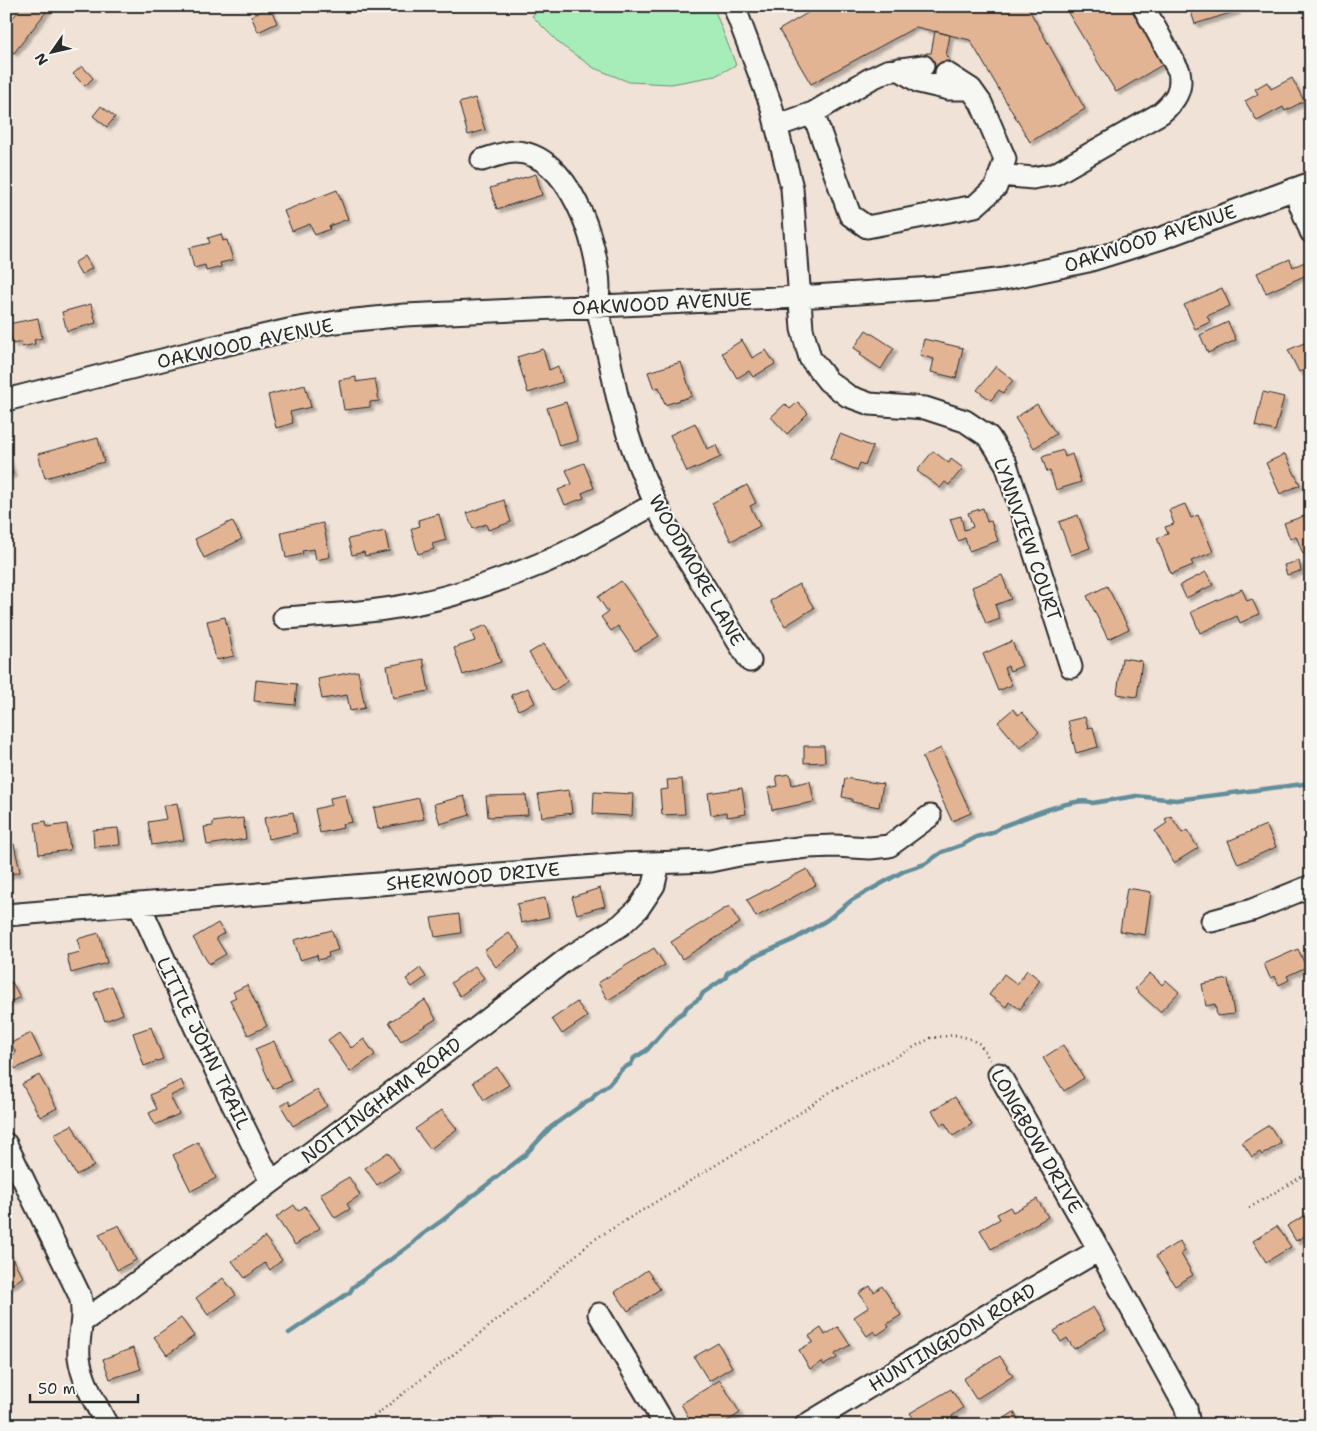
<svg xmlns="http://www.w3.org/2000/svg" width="1317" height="1431" font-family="'Shantell Sans',sans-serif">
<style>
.green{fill:#a7edba;stroke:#698c72}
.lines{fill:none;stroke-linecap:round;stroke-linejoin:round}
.stream{stroke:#628e9b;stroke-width:4.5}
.building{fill:#e3b494;stroke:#2b2b2b;filter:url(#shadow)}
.minor-casing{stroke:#2b2b2b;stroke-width:25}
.path{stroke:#2b2b2b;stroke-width:2.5;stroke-dasharray:1 4;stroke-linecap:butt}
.minor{stroke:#f6f6f2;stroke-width:21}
.labels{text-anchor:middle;stroke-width:4.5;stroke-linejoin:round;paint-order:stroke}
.street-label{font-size:19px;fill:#2b2b2b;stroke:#f6f6f2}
</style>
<defs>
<filter id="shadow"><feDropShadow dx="3.5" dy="3.5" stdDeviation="1" flood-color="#0004"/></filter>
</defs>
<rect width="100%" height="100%" fill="#f0e2d6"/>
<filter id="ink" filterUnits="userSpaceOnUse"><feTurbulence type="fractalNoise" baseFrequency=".02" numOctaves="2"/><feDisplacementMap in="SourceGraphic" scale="10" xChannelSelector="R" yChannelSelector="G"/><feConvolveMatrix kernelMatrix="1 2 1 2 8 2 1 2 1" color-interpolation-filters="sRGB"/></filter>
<g filter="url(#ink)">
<path class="green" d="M543 6H713L736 65 715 76 671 84 629 82 594 68 561 45 532 16Z"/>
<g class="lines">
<path class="stream" d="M289 1333 350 1292 353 1287 413 1243C426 1229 444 1222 457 1208L525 1155 551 1127 587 1101 592 1099 595 1094 608 1085 622 1069 631 1064 634 1058 647 1050 675 1018 684 1012 687 1007 700 998 703 993 725 978 727 973 754 957 793 940 827 920 852 900 904 871 925 864 942 852 962 845 976 837 992 833 1001 827C1017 821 1079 794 1092 803L1136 796 1176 800 1311 783"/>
</g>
<path class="building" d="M22 6H46L49 8 14 53 6 47V27Z
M819 6H1027L1085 109 1030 142 970 40 916 27 811 84 779 30Z
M1064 6H1136L1169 61 1116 92Z
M1189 6H1236L1237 11 1195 24Z
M270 7 277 23 258 32 251 16Z
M935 31 950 35 946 56 949 58 943 81 921 75 926 53H931Z
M82 66 93 78 85 86 73 74Z
M1292 78 1304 101 1285 111 1283 107 1257 121 1245 101 1258 94 1255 89 1267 82 1271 89Z
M475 98 485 130 468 135 459 103Z
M101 106 115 117 107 127 93 116Z
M536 174 542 195 497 209 490 188Z
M337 190 348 219 329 226 330 229 315 235 310 224 292 231 284 211Z
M221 234 223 241 227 240 233 260 220 263 221 267 206 271 205 265 194 268 189 248 210 243 208 238Z
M85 256 92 268 81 275 74 263Z
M1290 259 1293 267 1307 261 1311 273 1266 293 1257 273Z
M1222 288 1230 306 1207 316 1210 322 1195 329 1184 305Z
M91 304 96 323 67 331 62 312Z
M38 318 42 338 34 340 35 344 22 347 21 342 13 344 8 324Z
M1228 322 1236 340 1208 353 1200 335Z
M866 330 894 348 881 369 860 355 862 353 854 348Z
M924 339 963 348 956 378 931 372 934 359 920 355Z
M742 340 752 358 766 350 775 364 753 377 749 371 737 378 722 353Z
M1311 340V367L1299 372 1288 350Z
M543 349 549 370 558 366 563 382 528 393 517 357Z
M681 362 692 396 665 405 659 387 654 389 648 372Z
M996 366 1013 380 1003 393 999 390 991 400 977 390Z
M356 377V382L375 379 379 401 370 402V407L344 410 339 380Z
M305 385 311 407 290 412 293 423 276 428 268 395Z
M1263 392 1284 397 1275 431 1255 426Z
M566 402 578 441 559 446 547 408Z
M798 402 808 413 787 434 771 417 785 404 790 409Z
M1037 404 1056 434 1034 448 1015 418Z
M695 423 707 449 716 445 721 457 687 472 670 435Z
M840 434 873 447 865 465 860 463 857 470 830 459Z
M98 438 104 462 45 478 38 454Z
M6 449 13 474 6 476Z
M1063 450 1065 457 1072 454 1081 482 1056 490 1050 471 1047 472 1042 457Z
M933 451 949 463 951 459 963 468 949 485 945 482 940 488 917 471Z
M1285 454 1300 485 1280 494 1266 463Z
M584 463 594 488 582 493 584 498 565 505 558 490 572 484 566 470Z
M747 485 756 503 750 506 760 526 731 541 712 503Z
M504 500 511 522 488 530 486 524 473 529 467 513Z
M1185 504 1191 518 1198 515 1213 552 1191 561 1193 565 1171 574 1157 538 1168 534 1165 527 1174 524 1169 510Z
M983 508 987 522 991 521 998 541 969 551 965 538 958 541 950 519 961 516 964 530 973 527 968 513Z
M439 514 446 540 432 544 434 549 418 554 411 529 420 526 418 520Z
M1310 514 1311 551 1303 554 1296 536 1290 539 1284 523Z
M1078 515 1090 548 1071 555 1059 522Z
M232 521 242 539 204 558 195 539Z
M323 523 330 557 316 560 314 549 302 551 303 554 286 558 281 532Z
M385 531 389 551 365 556 364 552 352 555 348 539Z
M1299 561 1301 571 1287 575 1284 565Z
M1206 572 1213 585 1186 598 1180 585Z
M1002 575 1011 599 995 605 1000 619 986 624 972 587Z
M621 581 659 636 635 651 618 626 611 631 601 617 608 612 598 597Z
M799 584 814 608 785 626 770 601Z
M1107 586 1129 629 1108 639 1087 596Z
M1242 589 1247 601 1252 599 1259 614 1240 623 1237 616 1200 633 1191 612Z
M225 617 234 656 216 660 207 621Z
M487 625 501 662 463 675 454 648 475 641 471 631Z
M1012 641 1022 666 1010 671 1008 666 1004 668 1012 685 998 691 983 654Z
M544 644 568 681 553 691 529 653Z
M1122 658 1142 661 1137 697 1117 694Z
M423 659 429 691 393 698 387 666Z
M358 671 365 708 350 711 347 695 322 699 318 679Z
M256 680 297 684 295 705 254 701Z
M528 688 535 703 518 710 511 695Z
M1013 709 1018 715 1022 712 1039 732 1020 748 998 722Z
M1085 717 1088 728 1093 727 1098 747 1076 753 1068 721Z
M804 746H824L825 762 804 763Z
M941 748 971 813 952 821 922 757Z
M790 774 792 785 810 781 814 802 772 810 768 788 778 786 776 776Z
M845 778 883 784 879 807 852 802V799L842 797Z
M682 779 685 814 662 815 660 790 668 789 667 780Z
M742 788 746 814 727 817 726 812 711 815 708 793Z
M569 790 572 813 542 817 538 794Z
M594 792 633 794 632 816 593 814Z
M345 795 352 822 342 824 343 828 320 833 315 809 331 805 330 798Z
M526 795 528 815 488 817 486 796Z
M464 796 470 815 440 824 434 804Z
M419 798 424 819 378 829 374 808Z
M177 803 184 840 152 845 148 822 166 819 163 806Z
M293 812 297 833 268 839 264 818Z
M1171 816 1182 833 1187 830 1198 848 1174 863 1155 831 1167 823 1165 819Z
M243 818 246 839 207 845 204 827 213 826V822Z
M46 821 47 827 67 824 70 850 39 854 35 823Z
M1266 825 1276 847 1238 864 1228 841Z
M118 828 120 845 94 847 93 830Z
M14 844 20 872 6 875V845Z
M807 869 816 885 756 917 747 900Z
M600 888 605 906 577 914 572 897Z
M1127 888 1151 892 1145 935 1120 931Z
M545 898 549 917 521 923 517 904Z
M729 906 740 923 682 959 671 942Z
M459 914 461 933 435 937 431 918Z
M218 923 224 933 216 938 226 954 209 964 193 938Z
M332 930 338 950 328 953 329 957 318 960 317 955 300 960 294 940Z
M99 933 107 963 71 973 67 955 81 952 77 939Z
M509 933 521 948 496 967 484 951Z
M654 948 665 965 608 1000 598 983Z
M1298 949 1306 967 1287 976 1289 980 1279 985 1275 976 1270 978 1264 964Z
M475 966 484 978 460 996 451 983Z
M420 968 426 977 412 987 406 979Z
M1027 970 1040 980 1020 1009 1009 1002 1006 1007 989 995 1004 974 1017 984Z
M1150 973 1162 985 1166 980 1179 992 1160 1012 1135 989Z
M1228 979 1234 1014 1217 1016 1215 1004 1206 1006 1202 984Z
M12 982 20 997 6 1004V985Z
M247 985 267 1026 248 1035 230 1000 236 997 233 992Z
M112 986 123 1014 105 1021 94 993Z
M425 1000 436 1019 401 1041 389 1022Z
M577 1002 587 1017 562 1034 552 1019Z
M151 1027 163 1059 144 1066 133 1033Z
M339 1032 351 1048 364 1039 375 1055 350 1072 328 1040Z
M31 1033 42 1056 15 1069 9 1057 16 1053 11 1043Z
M274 1041 291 1081 273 1089 255 1049Z
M1063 1045 1084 1078 1064 1091 1043 1058Z
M497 1067 509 1085 484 1100 473 1082Z
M39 1075 57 1108 40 1117 22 1084Z
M181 1080 185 1089 170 1096 179 1114 155 1125 149 1113 157 1109 150 1095Z
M317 1090 327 1106 293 1126 281 1106 289 1101 291 1105Z
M955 1097 972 1124 953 1136 945 1123 941 1125 932 1111Z
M442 1110 457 1129 430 1149 415 1129Z
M72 1125 94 1166 76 1175 54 1134Z
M1269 1125 1281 1143 1262 1155 1260 1152 1252 1157 1242 1142Z
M198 1142 216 1178 191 1191 173 1155Z
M388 1152 400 1170 377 1185 365 1168Z
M349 1177 360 1195 347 1204 350 1209 335 1218 320 1194Z
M1037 1199 1048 1217 991 1249 980 1230 1000 1219 997 1214 1010 1207 1013 1212Z
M294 1205 298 1211 305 1206 320 1228 295 1245 276 1217Z
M1306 1215 1311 1222V1232L1296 1241 1287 1226Z
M119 1225 136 1260 117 1270 99 1234Z
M1277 1226 1291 1247 1266 1262 1253 1241Z
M265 1237 282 1260 270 1270 265 1263 245 1278 232 1261Z
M1180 1241 1185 1251 1181 1254 1193 1275 1175 1286 1156 1256Z
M7 1250 23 1277 7 1288 6 1287Z
M647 1270 660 1289 628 1311 615 1292Z
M223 1278 236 1295 208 1315 196 1298Z
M870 1286 874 1292 882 1286 901 1315 887 1324 889 1327 877 1335 874 1331 867 1336 854 1317 869 1307 859 1293Z
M1093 1307 1106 1329 1074 1349 1067 1338 1061 1342 1054 1331Z
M181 1318 194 1336 167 1355 154 1337Z
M838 1327 850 1345 835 1354 837 1358 824 1365 822 1362 810 1369 799 1350 813 1342 809 1336 821 1328 825 1335Z
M718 1343 732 1367 709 1381 694 1357Z
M133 1348 141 1369 110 1379 103 1359Z
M1000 1356 1013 1376 976 1399 963 1379Z
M720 1380 740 1413 721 1425H693L681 1404Z
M951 1389 963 1408 952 1416 958 1425H918L910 1413Z
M1014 1412 1021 1425H994Z"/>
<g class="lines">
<defs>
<path id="minor" d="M734 6 771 105 792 188 802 329 810 358 828 381 848 396 870 404 925 408 965 421 989 437 1006 464 1071 667
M899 69 919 82 949 89H969
M813 113 850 215 867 227 975 206 996 187 1005 159 981 103 971 89 946 73
M776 126 813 113 870 79 887 71 923 66
M482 160C492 157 505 152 515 152 569 153 598 243 599 287 599 293 597 299 598 306 598 314 601 323 603 332 608 352 612 371 616 391 626 437 644 481 665 523L750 661
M1000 175 1033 178 1055 174 1161 113C1175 101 1183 90 1179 71L1143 6
M1294 189 1311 232
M6 400 197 351 293 329 336 322 405 315 799 297 933 288 1004 279 1088 261 1162 238 1311 183
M284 618C326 615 368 613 409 605 453 597 499 581 540 564 580 548 617 524 655 504
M139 904 201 1040 271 1182
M6 915 620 864 710 861 739 855 807 847 835 846 870 848 889 846 930 816
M1212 921 1252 910 1311 886
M999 1074 1099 1250 1186 1408 1189 1425
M6 1144 80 1296C86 1318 77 1336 79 1357 82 1381 96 1404 107 1425
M599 1314 665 1425
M82 1322 112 1301 438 1058 568 958 621 925 638 909 654 885 659 863
M806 1425 991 1313 1099 1250"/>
</defs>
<use href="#minor" class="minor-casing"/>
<path class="path" d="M1249 1208 1311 1171
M361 1425 377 1414 541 1286 592 1241 794 1117 833 1090 931 1038 955 1035 968 1038 980 1044 990 1060"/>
<use href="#minor" class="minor"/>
</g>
</g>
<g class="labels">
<g class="street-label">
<text transform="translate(1150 238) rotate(-18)" y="7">OAKWOOD AVENUE</text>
<text transform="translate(662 303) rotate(-3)" y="7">OAKWOOD AVENUE</text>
<text transform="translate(245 343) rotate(-12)" y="7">OAKWOOD AVENUE</text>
<text transform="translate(1028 539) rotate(71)" y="7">LYNNVIEW COURT</text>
<text transform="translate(697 570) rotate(60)" y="7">WOODMORE LANE</text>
<text transform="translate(473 876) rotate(-5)" y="7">SHERWOOD DRIVE</text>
<text transform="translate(204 1043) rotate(64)" y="7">LITTLE JOHN TRAIL</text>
<text transform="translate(381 1100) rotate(-37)" y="7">NOTTINGHAM ROAD</text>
<text transform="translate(1037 1141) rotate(60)" y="7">LONGBOW DRIVE</text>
<text transform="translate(952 1337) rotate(-31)" y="7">HUNTINGDON ROAD</text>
</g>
</g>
<rect width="1317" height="1431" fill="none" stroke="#f6f6f2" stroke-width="25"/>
<rect x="12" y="12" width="1292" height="1406" fill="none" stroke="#2b2b2b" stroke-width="2" filter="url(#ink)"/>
<g transform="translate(52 52) rotate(236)" stroke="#f6f6f2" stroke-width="4" paint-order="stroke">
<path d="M0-4L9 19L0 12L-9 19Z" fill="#2b2b2b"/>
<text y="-8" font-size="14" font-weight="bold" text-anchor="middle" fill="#2b2b2b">N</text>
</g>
<path d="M30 1394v8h108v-8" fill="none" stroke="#2b2b2b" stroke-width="2.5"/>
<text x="38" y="1394" font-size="15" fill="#2b2b2b" stroke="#f6f6f2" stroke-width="4" paint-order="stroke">50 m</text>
</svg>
